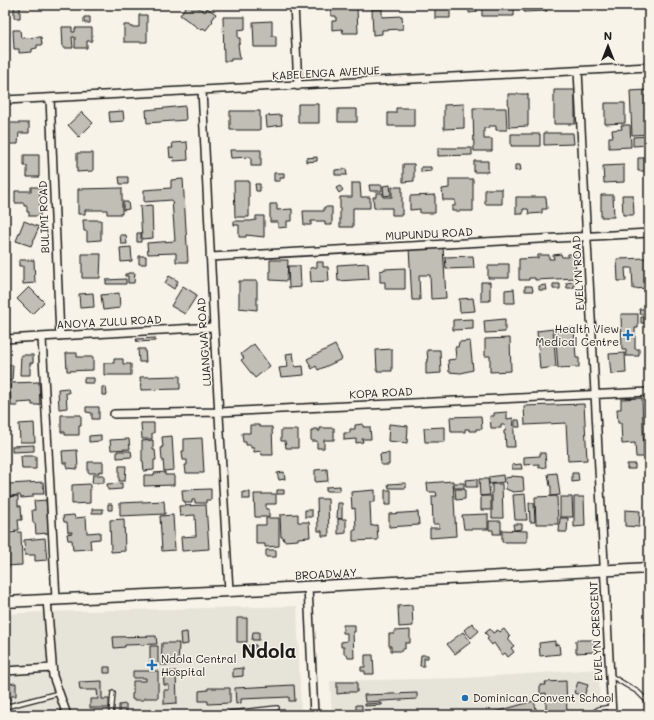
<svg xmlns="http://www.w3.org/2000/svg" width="654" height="720" font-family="Mali,sans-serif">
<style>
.built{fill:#e6e3d9}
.building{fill:#c0beb5;stroke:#1c1c1c}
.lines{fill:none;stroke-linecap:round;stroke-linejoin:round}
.service-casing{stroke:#1c1c1c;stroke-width:6}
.minor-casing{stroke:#1c1c1c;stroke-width:10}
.secondary-casing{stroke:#1c1c1c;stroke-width:13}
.service{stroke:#f7f3e8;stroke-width:3.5}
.minor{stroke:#f7f3e8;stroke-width:7}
.secondary{stroke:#f7f3e8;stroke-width:10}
.poi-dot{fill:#1f6fb2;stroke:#f7f3e8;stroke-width:1.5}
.labels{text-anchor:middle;stroke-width:3;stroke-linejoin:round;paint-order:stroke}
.street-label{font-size:11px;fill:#1c1c1c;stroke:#f7f3e8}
.poi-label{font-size:11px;fill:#1c1c1c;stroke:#f7f3e8;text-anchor:start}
.town-label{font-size:19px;font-weight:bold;fill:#1c1c1c;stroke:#f7f3e8}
</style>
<rect width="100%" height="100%" fill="#f7f3e8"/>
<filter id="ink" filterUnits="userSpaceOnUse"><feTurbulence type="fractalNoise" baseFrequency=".025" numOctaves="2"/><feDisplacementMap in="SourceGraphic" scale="8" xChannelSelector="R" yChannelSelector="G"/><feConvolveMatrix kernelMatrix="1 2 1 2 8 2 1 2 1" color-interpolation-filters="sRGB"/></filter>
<g filter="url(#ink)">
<path class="built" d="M297 606 301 715H5V614L43 612Z
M599 669 600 715H332L330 681 465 678Z"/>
<path class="building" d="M5 5H28V7H20V18H14V7H10V10H5Z
M187 5H195L205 12 207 8 216 14 212 20 213 21 206 30 203 28 201 30 180 15Z
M435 5H450V18H435Z
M469 5H477V12L469 13Z
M482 5H514V16H482Z
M524 5H546L547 11 524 12Z
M357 8 358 33H343L342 29 332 30V21H336V16H331V10Z
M372 9H382V17L402 16 403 29 382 30V34L373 35Z
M139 15H147V42H124V25H130V27H139Z
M84 17H90V23H84Z
M223 17H245V29L238 30V38H240V44H238L240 59H231V61H224Z
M272 21V36H276V47H254L253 22Z
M62 27H72V32H75V28H92V41H87V48H75V37H72L73 48H63Z
M13 30H20L21 38 41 37 42 45H37V48L32 49V52L19 53V49H14Z
M554 90H575V124H554Z
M647 90 649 134 632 135 630 91Z
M508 94H528V126L509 127Z
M605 103H625V123L605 124Z
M298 104H319V123H298Z
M464 104V128L444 129V105Z
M185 106 186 120 147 123 146 110Z
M396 108H414V126H388V113H396Z
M473 108H506L507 130H496V126H489V128H484V139H492V151H474Z
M338 109H357V122H338Z
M123 111 124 121 110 122 109 112Z
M230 111H260V130H230Z
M82 112 93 123 79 137 68 125Z
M281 115 282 125 267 127 266 116Z
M5 123H29V133H19L18 144H6Z
M621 125H630L631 147 609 148V137H613L612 130 622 129Z
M544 133H573L574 144 544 145Z
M511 134H540V146H511Z
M649 136V145L633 146V137Z
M187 142 188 160 174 161 173 157 170 158 169 148H173L172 143Z
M438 148H472V155L438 156Z
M230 150H261V166H251V157L231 158Z
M77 153H93V171L77 172Z
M24 155H39V177H27V166H24Z
M317 157V161L306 162V158Z
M638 158H649V171H638Z
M474 161H488V172H474Z
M403 164H414V181L403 182Z
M515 165H520L521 170 515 171Z
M624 165V182L604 183 603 166Z
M421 167H431V171L421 172Z
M346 169 347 175H335V170Z
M274 173H284V178H280V181H274Z
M119 177H128V184H120Z
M183 179 188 262H176V253L148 254 147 243 175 241 172 200 144 202V190L171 188V180Z
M449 179H473V211H452V206H455V200H443L442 189 449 188Z
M234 181H249V217H235Z
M352 183H360L361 197H370V208H353V227H340V197H352Z
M255 184H260V191H256Z
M369 185H382V191H370Z
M390 185 391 195 384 196 383 186Z
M340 186 343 190 339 193 336 188Z
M31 187H40V216H29V212H27V206H24V203H15V191H31Z
M392 187H402V215H392V208H374L373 197H376V193H383V197H392Z
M122 188V214H107V210H85V214H78V189Z
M485 189H502V204H485Z
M435 195V213H420V209L410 210V196Z
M601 195H613L614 217H601Z
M622 195H633L634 215H623Z
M516 197H546L547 209H542V213L529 214 528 209H523V214H516Z
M123 202H128L129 209 123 210Z
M270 204H277V210L292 209V221H287V227L278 228V222H270Z
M152 205 153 238 142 239 140 206Z
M324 207H332V225H325V221H311V225H304L303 211H324Z
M256 216H264V237L246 235V237H239V225H234V221H251L256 220Z
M83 220H101V240L87 241V231H84Z
M24 221 39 227 31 246 16 241Z
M137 233H141V242H137Z
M120 235H126L127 244H121Z
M443 246 446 298 431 299 430 275H419L420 300H412L409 248Z
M131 247 132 261 121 262 120 248Z
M82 254H101L100 278H82Z
M561 254 562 257H568V254H575L576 278 535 280V278H529V280H519V259L538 258V255H549V259H554L553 255Z
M139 256H146V264H139Z
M473 256 474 268 446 269 445 257Z
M647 258 648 288 633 289 632 268H625L626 281H618L617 259Z
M19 260H34L35 283 23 284V266H19Z
M270 260H288L287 281 270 280Z
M317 262H323V267H328L329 281 311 282 310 268 317 267Z
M368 263 369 279 338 281 337 265Z
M498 264H509V278H488V266H498Z
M288 266H300L301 287 289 288Z
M405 268V289H385V282H380V271L384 270V269Z
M128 273H135L134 283H128V276H125V274H128Z
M169 276 178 281 174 289 165 283Z
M126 279V284H106V280Z
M239 281H257V310L239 308Z
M481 282H490V301H481Z
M574 282V288H567L566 283Z
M553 284H560V289H553Z
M546 285 547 290H539V286Z
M183 286 197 295 185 314 171 306Z
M525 286H532L533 291H525Z
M29 287 44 302 32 314 17 299Z
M514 289 515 303H505V290Z
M93 293 94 307 80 308 79 294Z
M119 293 120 308 103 310 101 295Z
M473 298 475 311 460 312 459 299Z
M639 309H649V314H640Z
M621 314H638V328H635V349H639V356H626V350H622Z
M641 317H645V323H641Z
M473 319V329L453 330V320Z
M505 319V332L485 333 484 321Z
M574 328 576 358H579V367L558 368 555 329Z
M553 329 556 367 540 369 537 331Z
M155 338V341L137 342 136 339Z
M510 338 511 371 490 372V356H485V339Z
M470 341 473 370 461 373 449 372 448 360 456 359 455 347H458L459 342Z
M645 343H649V355H646Z
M254 344 270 366 255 378 241 360 244 358 241 354Z
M335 345 342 359 318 370 316 366 312 369 307 359Z
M138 349H145L146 362H139Z
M392 349V371H377L376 350Z
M427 350H440L441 373 426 374V362H428Z
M66 353H77V357H93V370L67 371Z
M293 353 295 367 303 366 304 375 281 377 279 368 288 367 286 354Z
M625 353 626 373 611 374 609 354Z
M21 355H33V363H30V375H20Z
M114 359H123V364H131V375H104V363H114Z
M5 365H13L12 381H5Z
M180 376V389L141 390 140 377Z
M84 378H94V383H84Z
M39 382 40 405H32V402L17 403 18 406H11L10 383Z
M102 387H106L107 395H102Z
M68 388 69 393H66L67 408 59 409 58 389Z
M642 398 644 457H636L635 443 622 444 621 423H618L617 409H621V399Z
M584 404 587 460 568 461 566 423 525 425 524 406Z
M86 407H99V419H92V413L86 412Z
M507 412V419L513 418 515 447H506L505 434H504V431L506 430 505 425H501V428H491L490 416H494V413Z
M61 415H81V426H79V435H65V432H61Z
M481 416 482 429H476V431H469V429H465V432H451L450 417Z
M515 420H519L520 427H515Z
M34 423 35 442H20L19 424Z
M141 423H154V433H152V439H142Z
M363 424V427H370L371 439H362L363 442 356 443V439L344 440V433H350V429H355V425Z
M389 424 408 426 407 443 388 441Z
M250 425H259L260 427H272L273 455H262L261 451 254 452V448H251V445H246V442H243L242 433H250Z
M445 427V442H425L424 428Z
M320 428H334V440H324V448H317V441H311V431H313V429H318V431H320Z
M281 430H298V448H286L285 441H281Z
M101 435V441L89 442V436Z
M172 436 174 470 164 471 163 460H162L161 447H163L162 437Z
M202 438 204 473H186L185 465H187V460H183L182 451H184V439Z
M129 439 130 449 111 450 110 440Z
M153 440V450H155L156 460H154V470L144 471 143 461H142V441Z
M34 445V451L12 452V446Z
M77 450 78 469 67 468V463H63L62 451Z
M117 451H131L132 457 117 458Z
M389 453V465H381L380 454Z
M540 453H545L546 467 539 468V464L524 465V457L540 456Z
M21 456H36V469H22Z
M88 462H103V472L99 471V473H88Z
M521 464 522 469H512V465Z
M627 464H635V469H627Z
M119 466H126L125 481H119Z
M327 469 328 481 315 482V470Z
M165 472V475H174V485L144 486V475H154V473Z
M284 472 285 479 279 480 277 473Z
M557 473 560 495 551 496V486H550L548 474Z
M572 473H578L579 481 572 482Z
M93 475H104V483H92Z
M503 475 504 482 489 484V477Z
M511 476 523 477 524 491 513 492 506 489 505 478 511 477Z
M477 479V487H466L465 480Z
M479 479H488L490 495 480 496Z
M453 481 456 536 430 538V528H439V524H433L432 496H437L436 492H428L427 483Z
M43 482 44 494H33V497L21 498 20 495 9 496V484Z
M122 483V489L108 490 107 484Z
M406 483V488H389L388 484Z
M454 483H464V488H454Z
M90 484V503L72 504V485Z
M492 484H502L503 518H492Z
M340 486V491H326V487Z
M211 489V500H206V503H195V500H192V503H185V501H183L182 490Z
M455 489H465V499L456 500Z
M277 490H284V494H277Z
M375 490V502H370L371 526 377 525 378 540 353 541V530H356L355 508 352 509 351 492Z
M385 490H391V505H385Z
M243 492H250V499H243Z
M254 494H276V504H266V509H269V517H255Z
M525 494 527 520H515L513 495Z
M18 496V506H21L22 520H18L19 530 6 531 5 497Z
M481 496H491V510H481Z
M557 496 558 524H536L535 497Z
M560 497H572L573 517H560Z
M574 497H584L585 526 574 527Z
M317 499H328L329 536H322V531H318Z
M46 500 49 533 36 534 35 523H33L32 510H35L34 501Z
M164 501 165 514 120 516V503Z
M338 503H342V519L337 518Z
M529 503H534L535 522H530Z
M108 504H112V510H108Z
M206 505 209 549 182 551 181 537 196 536 195 515 180 516 179 506Z
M92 509H103V513H92Z
M305 510H312V517H305Z
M625 510 640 511 639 527 625 526Z
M418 512 419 525 389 527V514Z
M298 514V522H309L310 537 298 538V540L284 541 283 537H281L280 515Z
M488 514V529H464L462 515Z
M74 515 75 518 86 517 87 533 100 532V539L90 540 91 549 73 550 72 540H68L67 534 72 533V532H68L67 522H64L63 516Z
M173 515 175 550 162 551 160 516Z
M266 518H279V546L265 547V544H256V525H266Z
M560 518H568L567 532H559Z
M124 519 125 551 111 552 110 520Z
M338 519H346V533L338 534Z
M489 521H501V534H493V530H489Z
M513 524H522V529L514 530Z
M502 530 527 531V542H502Z
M21 532 22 565 7 566V533Z
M45 538 47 560 35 561V555H25L24 540Z
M266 550H276V557H266Z
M412 605 413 626 399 627 398 606Z
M237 618H247V642H237Z
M472 623 479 631 471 638 464 630Z
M343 625H355V632H353L354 658H348L347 654H344V647H341V642L347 641V633H343Z
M490 629 493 633 498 630 500 632 504 629 510 637 508 639 514 646 511 648 514 652 508 657 505 653 502 655 494 643 492 645 487 639 489 637 485 633Z
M410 630V643H405V649H402V651H391V646H389V634H394V631Z
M187 632 188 644 181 645 180 633Z
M253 632H259V640H252Z
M463 632 471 642 455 654 447 644Z
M644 634H649V645H645Z
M156 636 157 644 125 645V647L114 648 113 637Z
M576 640H594V652L576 653Z
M555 641V645L559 644 560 654 540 656 539 643Z
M162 643H179L178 665H161Z
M249 645H256V650H249Z
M150 646H158V665H150Z
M365 655H373L374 674H365V671H361V667H365Z
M421 655H428V658H424V666H420Z
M104 667H110V673H104Z
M243 668V676L233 677V669Z
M133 671H158V698H144V700H133V699H132V694H133V681H146V678H133Z
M176 671 177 703 164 704V690H169V685H164L163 672Z
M102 681V699H109V708H90V699H98L97 690H80L79 682Z
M566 681 567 715H547V713L540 715H484L534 701 537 713 546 710V693L540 694V685H546L545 682Z
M337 682H357V692H345V693L337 694Z
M578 682 588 685 584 696 574 693Z
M16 683V696H11V699L5 700V684Z
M294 685 295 701H289V697L241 699V703L236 704 235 688Z
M208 688H230V703L208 704V701H199V691L208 690Z
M417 693V699L365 702 364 695Z
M382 703V705L365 706V704Z
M126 704V715H119V705Z
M356 705H362V710H356Z"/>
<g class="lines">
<defs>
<path id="service" d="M611 676 638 692 649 703
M5 707 59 693
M111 715 113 693
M225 715 230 713 277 708
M590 715 599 709 611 707"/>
<path id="minor" d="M294 5 298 86
M578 71 612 715
M202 90 214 327 229 591
M50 98 60 336
M5 100 649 67
M210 257 649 233
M42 338 56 599
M5 339 214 327
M114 414 219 412 649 392
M308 587 314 715
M47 599 53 676 67 715
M5 671 52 668"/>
<path id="secondary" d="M5 602 229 591 649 568"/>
</defs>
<use href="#service" class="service-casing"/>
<use href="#minor" class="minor-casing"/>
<use href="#secondary" class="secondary-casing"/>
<use href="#service" class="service"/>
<use href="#minor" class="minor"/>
<use href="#secondary" class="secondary"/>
</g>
</g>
<g class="poi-dot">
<path d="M626 329h4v4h4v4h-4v4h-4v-4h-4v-4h4z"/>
<path d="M150 659h4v4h4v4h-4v4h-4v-4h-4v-4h4z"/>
<circle cx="465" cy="698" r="4"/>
</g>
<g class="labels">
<g class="street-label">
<text transform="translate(326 73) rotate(-3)" y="4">KABELENGA AVENUE</text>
<text transform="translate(44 217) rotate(-92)" y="4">BULIMI ROAD</text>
<text transform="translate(429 234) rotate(-3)" y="4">MUPUNDU ROAD</text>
<text transform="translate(578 273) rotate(-93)" y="4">EVELYN ROAD</text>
<text transform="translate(109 322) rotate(-3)" y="4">ANOYA ZULU ROAD</text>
<text transform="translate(204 342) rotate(-94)" y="4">LUANGWA ROAD</text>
<text transform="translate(381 393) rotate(-3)" y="4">KOPA ROAD</text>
<text transform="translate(326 574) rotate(-3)" y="4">BROADWAY</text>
<text transform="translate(596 631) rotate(-93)" y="4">EVELYN CRESCENT</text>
</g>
<g class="poi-label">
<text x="619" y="333" text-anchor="end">Health View<tspan x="619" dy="13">Medical Centre</tspan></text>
<text x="161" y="663">Ndola Central<tspan x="161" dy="13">Hospital</tspan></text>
<text x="473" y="702">Dominican Convent School</text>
</g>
<g class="town-label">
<text x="269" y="658">Ndola</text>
</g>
</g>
<rect width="654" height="720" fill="none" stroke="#f7f3e8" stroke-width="20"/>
<rect x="10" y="10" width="634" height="700" fill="none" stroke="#1c1c1c" stroke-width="1.5" filter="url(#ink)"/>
<g transform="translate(608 46)" stroke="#f7f3e8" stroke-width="3" paint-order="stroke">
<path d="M0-3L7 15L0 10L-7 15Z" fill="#1c1c1c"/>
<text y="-6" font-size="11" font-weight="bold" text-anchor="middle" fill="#1c1c1c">N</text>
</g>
</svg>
